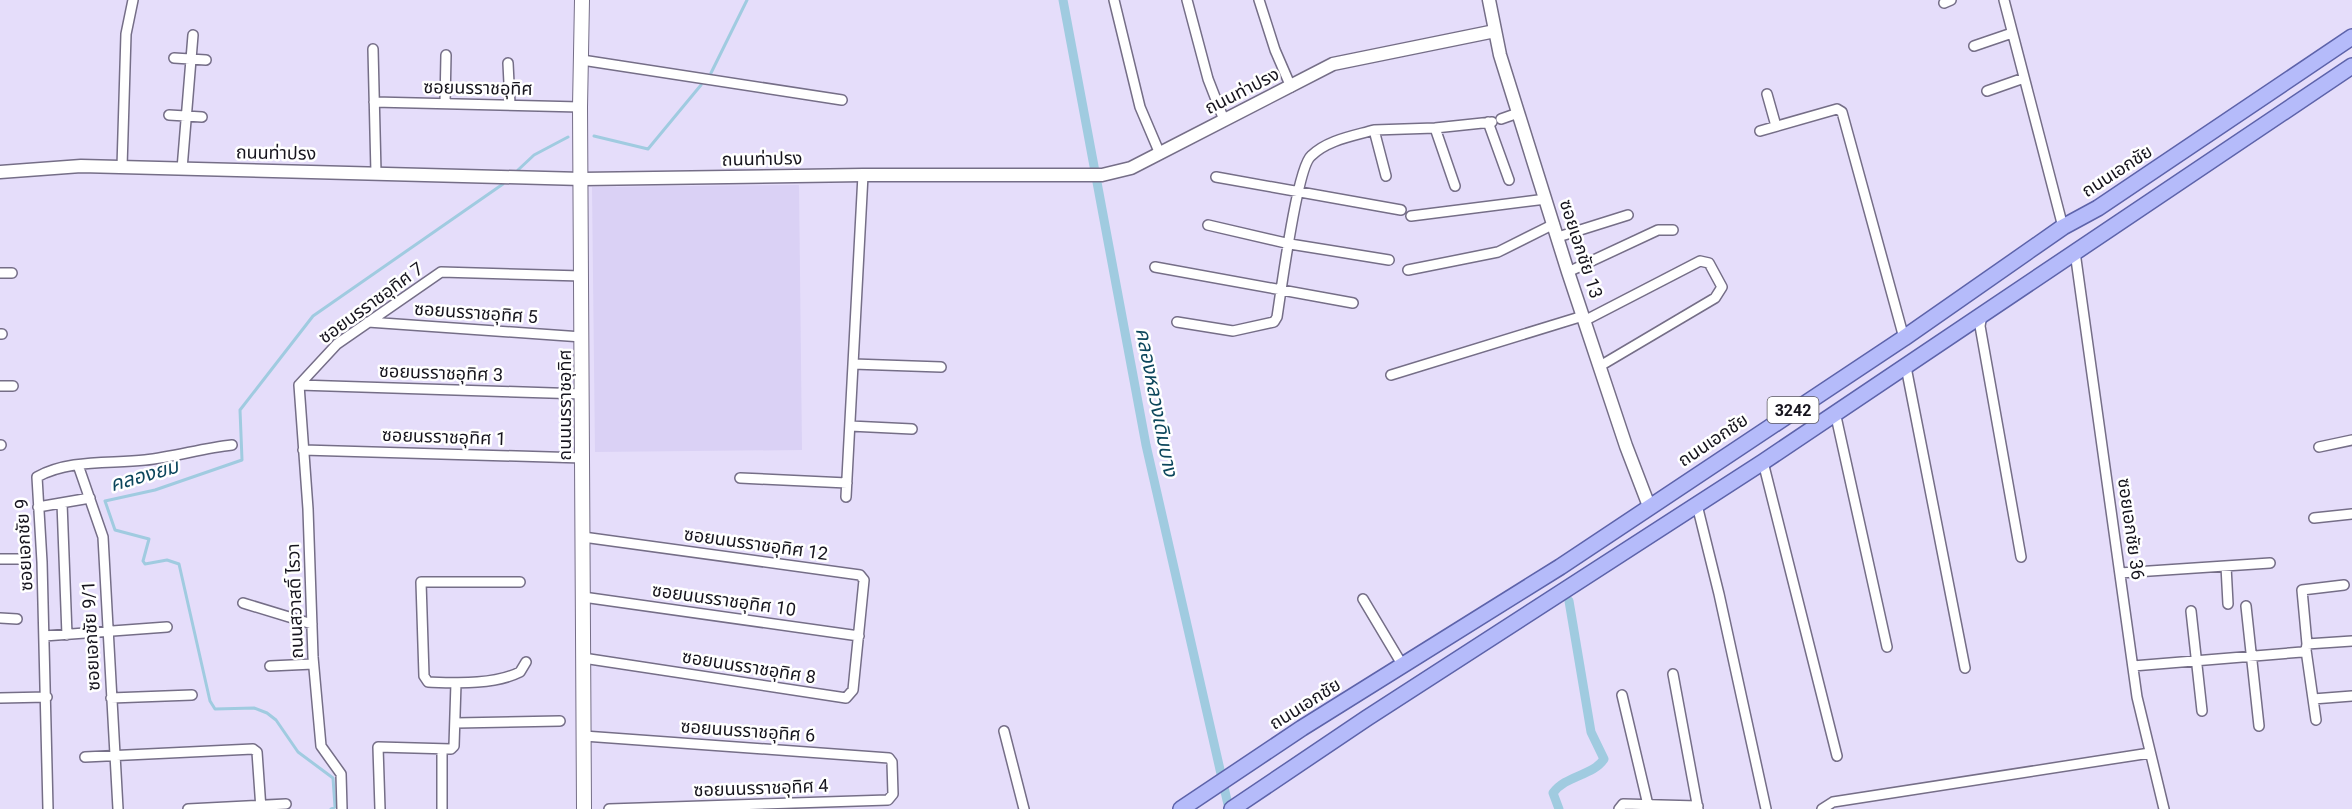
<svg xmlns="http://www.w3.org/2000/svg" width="2352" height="809" font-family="Roboto,'Noto Sans Thai',sans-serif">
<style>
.built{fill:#dad1f5}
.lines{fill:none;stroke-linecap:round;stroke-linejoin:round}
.stream{stroke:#a0cbe0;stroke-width:3}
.canal{stroke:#a0cbe0;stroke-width:9}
.minor-casing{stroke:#756e87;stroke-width:12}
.tertiary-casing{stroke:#756e87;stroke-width:15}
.secondary-casing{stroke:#756e87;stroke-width:16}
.primary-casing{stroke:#5d63aa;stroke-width:18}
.minor{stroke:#fff;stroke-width:9}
.tertiary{stroke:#fff;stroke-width:12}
.secondary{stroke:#fff;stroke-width:14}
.primary{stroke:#b5bbfa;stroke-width:15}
.labels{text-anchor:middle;stroke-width:5;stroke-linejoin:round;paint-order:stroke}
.shield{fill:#fff;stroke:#5c5a61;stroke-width:1.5}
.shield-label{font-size:16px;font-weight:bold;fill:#16141d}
.street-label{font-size:18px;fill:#16141d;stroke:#fff}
.water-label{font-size:20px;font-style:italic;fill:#0c465c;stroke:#fff}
</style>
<rect width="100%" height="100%" fill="#e5ddfa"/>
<path class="built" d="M799 185 802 450 595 452 592 187Z"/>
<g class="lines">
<path class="stream" d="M711 73 747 0
M594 136 648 149 701 85
M518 170 534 155 568 137
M331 809 335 807 333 778 298 752 276 720 267 713 254 708 215 709 210 701 179 564 167 560 145 564 143 561 149 539 115 530 105 501 155 490 242 460 240 410 313 316 503 184"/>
<path class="canal" d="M1063 0 1146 445 1229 809
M1559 809 1553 793C1566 775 1593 776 1604 759L1591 732 1569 601"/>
<defs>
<path id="minor" d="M1114 0 1140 107 1160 154
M1187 0 1208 79 1224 120
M1259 0 1275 50 1291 87
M2004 0 2063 227
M1944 3 1951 0
M1974 46 2012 33
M373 49 376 173
M174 58 206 60
M582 60 842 100
M508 63 510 104
M1987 91 2024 78
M1767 94 1776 126
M374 102 580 107
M445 103 446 55
M169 115 202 117
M1501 119 1518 113
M1488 122 1509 180
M1435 128 1455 186
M1760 131 1837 109 1842 112 1904 338
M122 167 126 34 133 0
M182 169 193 35
M1386 176 1374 130 1435 128 1492 122
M1216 177 1401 210
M1411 216 1546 199
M1208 225 1290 244 1389 260
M1558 237 1628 215
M2075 252 2137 697 2164 809
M1155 267 1353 303
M1408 270 1498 252 1554 224
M1568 272 1658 230H1673
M0 273H12
M1982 315 1980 326 2021 557
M1584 321 1700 261 1709 263 1722 287 1715 298 1600 366
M368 322 582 337
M1177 322 1233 331 1274 322 1277 317C1281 292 1297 168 1311 156 1327 140 1353 136 1374 130
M0 334H2
M853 364 941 367
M1906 367 1965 668
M1391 375 1583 316
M299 385 308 509 313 657 321 746 341 774 342 809
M299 385 337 344 441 272 582 276
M299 385 583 394
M0 386H13
M1835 412 1887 647
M850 426 912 429
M0 445H1
M2319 447 2352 440
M303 450 583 458
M1763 462 1837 756
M78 465 103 537 118 809
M740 478 847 483
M846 497 863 175
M62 503 67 635
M1697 505 1719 594 1766 809
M38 507 90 498
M2314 518 2352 514
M583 537 860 575 864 580 853 690 846 698 583 658
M0 559H19
M2226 566 2228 604
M2120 573 2270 563
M520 582H421L424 676 428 682C457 683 494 685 520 672L526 662
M583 597 859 636
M1363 599 1403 666
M243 603 312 624
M2246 606 2259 726
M2191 611 2202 711
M0 618 17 619
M44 636 167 627
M2307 644 2352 641
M2306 650 2316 720
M270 666 313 664
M2133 666 2302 652 2306 650 2307 644 2302 590 2344 585
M1673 674 1698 809
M1622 695 1648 805
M0 698 47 697
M111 698 192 695
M2313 699 2352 696
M456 723 560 721
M1004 731 1024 809
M584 736 889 758 892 762 893 794 888 800 609 809
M85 757 253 749 257 752 261 809
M48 809 42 562 37 477C69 459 110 464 145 460 174 457 203 448 232 445
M188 809 286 804
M380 809 378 747 451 749 454 746 456 683
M442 809V749
M1619 809 1623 804 1698 806
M1822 809 1833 802 2150 753"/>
<path id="tertiary" d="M1489 0 1500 55 1568 272 1626 446 1649 506
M0 172 81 166 582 179 863 175H1102L1131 168 1333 64 1495 31"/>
<path id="secondary" d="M582 0 580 107 584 809"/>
<path id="primary" d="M1181 809 1302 728 1560 567 1904 338 2063 227 2098 208 2352 37
M1232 809 1367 718 1763 462 2352 66"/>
</defs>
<use href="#minor" class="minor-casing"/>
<use href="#tertiary" class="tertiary-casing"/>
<use href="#secondary" class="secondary-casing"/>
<use href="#primary" class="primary-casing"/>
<use href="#minor" class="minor"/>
<use href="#tertiary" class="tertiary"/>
<use href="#secondary" class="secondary"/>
<use href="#primary" class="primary"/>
</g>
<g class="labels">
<rect class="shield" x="1767.5" y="397" width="51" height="26" rx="4.5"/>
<g class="shield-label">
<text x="1793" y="416">3242</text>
</g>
<g class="street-label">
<text transform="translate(478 88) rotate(1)" y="6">ซอยนรราชอุทิศ</text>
<text transform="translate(1242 91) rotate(-27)" y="6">ถนนท่าปรง</text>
<text transform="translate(276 153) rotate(1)" y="6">ถนนท่าปรง</text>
<text transform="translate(762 159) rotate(-1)" y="6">ถนนท่าปรง</text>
<text transform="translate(2117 171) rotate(-33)" y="6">ถนนเอกชัย</text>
<text transform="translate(1581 249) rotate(72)" y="6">ซอยเอกชัย 13</text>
<text transform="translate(371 303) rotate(-36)" y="6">ซอยนรราชอุทิศ 7</text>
<text transform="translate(476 313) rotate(4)" y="6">ซอยนรราชอุทิศ 5</text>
<text transform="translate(441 373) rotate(2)" y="6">ซอยนรราชอุทิศ 3</text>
<text transform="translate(565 405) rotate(-90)" y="6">ถนนนรราชอุทิศ</text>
<text transform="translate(444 437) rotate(2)" y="6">ซอยนรราชอุทิศ 1</text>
<text transform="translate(1713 440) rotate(-34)" y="6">ถนนเอกชัย</text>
<text transform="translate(2131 529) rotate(82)" y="6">ซอยเอกชัย 36</text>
<text transform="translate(756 544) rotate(8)" y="6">ซอยนนรราชอุทิศ 12</text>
<text transform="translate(24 545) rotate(-93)" y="6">ซอยเอกชัย 9</text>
<text transform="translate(724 600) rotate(8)" y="6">ซอยนนรราชอุทิศ 10</text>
<text transform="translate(295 601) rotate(-92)" y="6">ถนนสวาสดิ์ ไรวา</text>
<text transform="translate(91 636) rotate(-93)" y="6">ซอยเอกชัย 9/1</text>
<text transform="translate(749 667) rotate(9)" y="6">ซอยนนรราชอุทิศ 8</text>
<text transform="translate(1305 704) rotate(-32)" y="6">ถนนเอกชัย</text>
<text transform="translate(748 731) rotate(4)" y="6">ซอยนนรราชอุทิศ 6</text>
<text transform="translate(761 788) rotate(-2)" y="6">ซอยนนรราชอุทิศ 4</text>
</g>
<g class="water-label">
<text transform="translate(1157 402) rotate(79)" y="7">คลองหลวงเดิมบาง</text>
<text transform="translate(144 475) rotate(-16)" y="7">คลองยม</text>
</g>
</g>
</svg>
